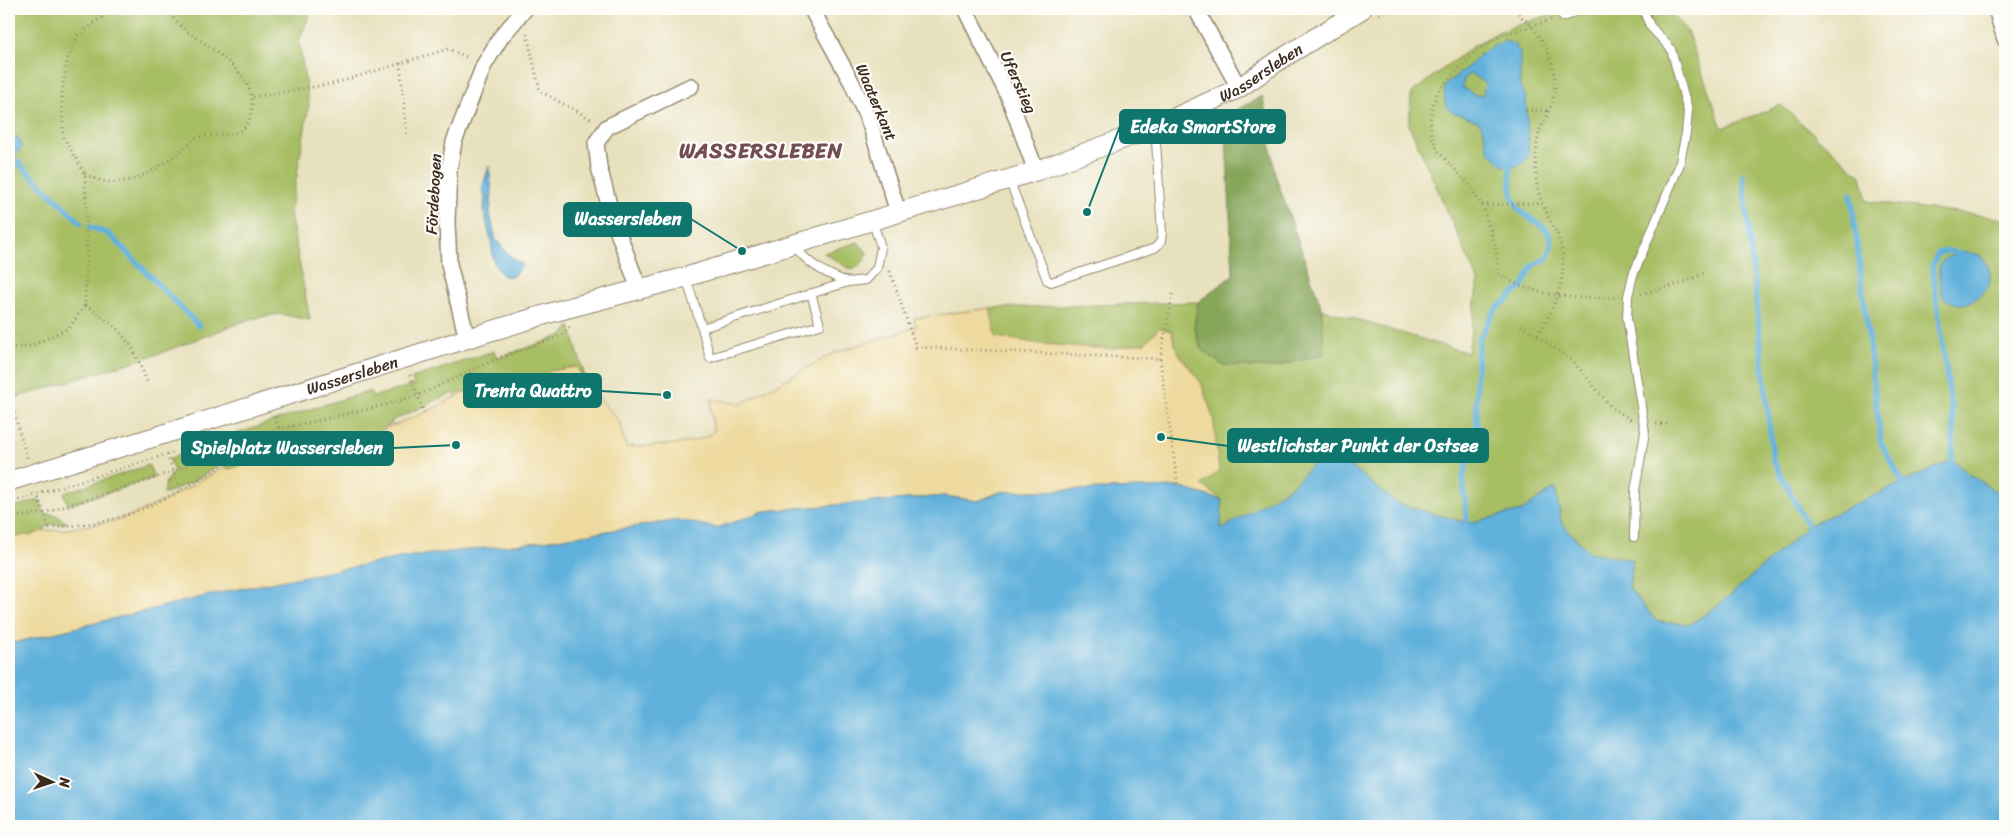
<svg xmlns="http://www.w3.org/2000/svg" width="2014" height="835" font-family="Sriracha,sans-serif">
<style>
.green{fill:#a7be63;stroke:#717440}
.forest{fill:#85a559;stroke:#60683c}
.sand{fill:#eeda9e;stroke:#94825e}
.water{fill:#61b1dc;stroke:#4e6e7d;fill-rule:evenodd}
.lines{fill:none;stroke-linecap:round;stroke-linejoin:round}
.stream{stroke:#61b1dc;stroke-width:5.5}
.service-casing{stroke:#92866e;stroke-width:10}
.minor-casing{stroke:#92866e;stroke-width:18}
.tertiary-casing{stroke:#92866e;stroke-width:21}
.path{stroke:#92866e;stroke-width:3;stroke-dasharray:1 4;stroke-linecap:butt}
.service{stroke:#fff;stroke-width:8}
.minor{stroke:#fff;stroke-width:15}
.tertiary{stroke:#fff;stroke-width:19}
.labels{text-anchor:middle;stroke-width:4.5;stroke-linejoin:round;paint-order:stroke}
.street-label{font-size:16px;fill:#3b2a1e;stroke:#fdfcf7}
.district-label{font-size:21px;font-weight:bold;letter-spacing:1px;fill:#734d55;stroke:#fdfcf7}
.leader{fill:none;stroke:#0f766e;stroke-width:2}
.callout-dot{fill:#0f766e;stroke:#fdfcf7;stroke-width:2}
.callout{fill:#0f766e;stroke:#0f766e;stroke-width:2}
.callout-label{font-size:18px;text-anchor:middle;font-weight:bold;fill:#fff}
</style>
<rect width="100%" height="100%" fill="#fdfcf7"/>
<filter id="ink" filterUnits="userSpaceOnUse"><feTurbulence type="fractalNoise" baseFrequency=".02" numOctaves="2"/><feDisplacementMap in="SourceGraphic" scale="10" xChannelSelector="R" yChannelSelector="G"/><feConvolveMatrix kernelMatrix="1 2 1 2 8 2 1 2 1" color-interpolation-filters="sRGB"/></filter>
<filter id="wash" filterUnits="userSpaceOnUse"><feTurbulence type="fractalNoise" baseFrequency=".0096" numOctaves="4" result="noise"/><feDisplacementMap in="SourceGraphic" scale="20" xChannelSelector="R" yChannelSelector="G"/><feGaussianBlur stdDeviation="1.12" result="paint"/><feColorMatrix in="noise" values="0 0 0 0 0 0 0 0 0 0 0 0 0 0 0 0 0 1.4 0 .05"/><feComposite in="paint" operator="in"/></filter>
<g filter="url(#wash)">
<rect width="100%" height="100%" fill="#e8e1be"/>
<path class="green" d="M9 9H312L299 41 309 105 290 214 310 320 279 314 250 319 158 354 9 400Z
M1568 9H1668L1687 31 1722 128 1781 105 1861 176 1867 201 1988 216 2005 220V494H2000L1969 474 1952 461 1808 526 1719 605 1690 624 1657 622 1629 588 1633 560 1590 553 1562 524 1555 488 1522 511 1467 523 1398 504 1268 525 9 644 1220 500 1202 485 1218 471 1213 417 1201 383 1177 351 1171 331 1159 328 1145 343 1111 349 1041 344 995 337 990 308 1198 302 1194 327 1201 349 1223 365 1272 368 1323 354 1322 309 1468 353 1478 281 1409 125 1411 93 1472 47 1500 31Z
M858 242 867 253 865 260 855 269 848 268 824 253Z
M570 326 586 380 576 367 550 371 539 377 488 390 466 392 465 391 455 395 453 393 391 421 392 424 384 427 385 430 353 442 335 445 295 444 270 457 229 469 223 468 227 465 222 454 219 456 222 463 192 482 163 494 166 481 174 471 169 459C235 433 302 411 370 391L372 397 414 385 412 378 494 351 497 358 555 338 564 334Z
M149 465 154 478 68 505 64 493Z
M40 500 44 513 56 515 67 523 49 525 42 531 32 535H25L9 539V508Z"/>
<path class="forest" d="M1263 96 1275 174 1322 309 1324 354 1271 368 1222 365 1201 349 1194 327 1198 302 1233 275 1225 116Z"/>
<path class="sand" d="M990 308 996 337 1041 344 1111 349 1145 343 1159 328 1171 331 1177 351 1201 383 1213 417 1219 471 1202 485 1222 500 1178 487 1000 492 978 501 944 496 764 511 717 528 678 520 531 543 405 557 223 592 9 644V539L25 535H32L42 531 68 529 114 521 133 515 166 500 223 468 229 469 270 457 295 444 335 445 353 442 424 413 466 392 488 390 539 377 550 371 576 367 593 391 619 421 626 447C650 445 697 447 714 431L711 411V399L740 404 834 353 916 327 914 318Z"/>
<path class="water" d="M1505 41 1514 44 1520 52V85L1526 98 1529 154C1523 168 1517 167 1503 166L1488 151 1483 128 1479 122C1456 110 1441 119 1445 85L1471 64 1484 51ZM1472 74 1485 84 1483 95H1474L1462 87 1465 77Z
M18 137 22 147 13 158 9 159V138Z
M489 166 492 193 490 214 496 240 510 256 523 265 513 276H503L494 264 491 241 484 212 485 198 482 189Z
M1961 253C1966 253 1972 253 1977 254 1987 258 1993 275 1989 285 1987 290 1981 294 1978 297 1966 307 1955 306 1943 297 1939 271 1931 260 1961 253Z
M1344 455 1350 466 1398 504 1467 523 1522 511 1555 488 1562 524 1589 552 1633 560 1629 588 1657 622 1691 624 1719 605 1808 526 1952 460 1969 474 2000 494H2005V826H9V644L223 592 405 557 531 543 679 520 717 528 764 511 944 496 978 501 1000 492 1178 487 1222 500 1221 530 1293 485 1315 462Z"/>
<g class="lines">
<path class="stream" d="M13 158 81 223
M1743 175 1773 460 1808 526
M1851 194 1881 443 1902 482
M90 227 109 234 199 326
M1952 460 1954 428 1932 266 1938 253 1948 251 1961 253
M1467 523 1463 477 1477 428 1476 378 1479 339 1494 311 1523 286 1533 265 1547 259C1564 223 1526 224 1516 205 1510 194 1511 180 1510 167"/>
</g>
</g>
<g filter="url(#ink)">
<g class="lines">
<defs>
<path id="service" d="M1563 17 1581 9
M1009 179 1047 280 1051 282 1155 248 1161 241 1162 232 1155 127
M794 244C805 263 828 275 848 282
M686 278 702 328 848 282 866 280 877 268 881 247 872 220
M702 328 710 358 820 325 811 293
M1634 537 1635 491 1645 432 1627 318 1628 296 1633 275 1679 166 1686 133 1688 111 1671 49 1650 26 1643 9"/>
<path id="minor" d="M965 9 1008 95 1036 171
M1196 9 1239 88
M1996 9 2005 39
M812 10 852 83 870 124 898 212
M639 289 612 216 599 167 596 143 607 127 691 86
M467 339 449 264 447 222 449 170 454 142 484 65 501 37 525 9"/>
<g id="tertiary">
<path id="s1" d="M9 481 161 435 488 332 557 311 686 277 1036 171 1155 127 1239 88 1278 61 1362 9"/>
</g>
</defs>
<use href="#service" class="service-casing"/>
<use href="#minor" class="minor-casing"/>
<use href="#tertiary" class="tertiary-casing"/>
<path class="path" d="M1516 9C1519 17 1525 19 1531 25 1542 38 1551 55 1554 72 1556 86 1554 101 1548 113 1546 119 1542 124 1540 130 1536 144 1535 161 1536 176 1537 197 1547 214 1556 232 1573 267 1556 306 1537 336
M1379 14 1387 9
M1551 20 1502 35 1477 50 1438 91 1432 106 1430 121 1432 136 1438 151 1470 186 1482 205 1495 244 1499 274C1532 296 1576 300 1615 297
M527 34 540 91 593 120
M400 63 407 137
M253 97 332 84 448 49 469 58
M1526 110 1549 111
M85 174C91 177 97 180 103 181 139 188 171 158 196 138 210 133 228 138 241 130 249 124 252 115 252 106 254 69 205 47 181 26 175 21 171 14 165 9
M1482 205 1541 203
M890 271 916 347 1160 359 1173 294
M1641 294 1682 283 1707 272
M85 305C122 329 132 341 147 382
M1521 325 1573 361 1611 407 1631 420
M9 348 31 346 69 328 85 305 87 237 85 174 63 136 62 91 67 61 78 35 113 9
M1160 359 1178 487
M410 375 424 413
M9 394 27 458
M275 417 279 429
M1656 424H1667
M293 426 299 444
M167 455 181 492
M37 493 50 531
M9 503 175 452
M9 518 44 513 134 485 174 471 219 449 279 429 373 408 417 396 496 359 555 338 564 334 570 327
M49 528C70 526 93 524 114 519 153 508 190 485 225 464L219 449"/>
<use href="#service" class="service"/>
<use href="#minor" class="minor"/>
<use href="#tertiary" class="tertiary"/>
</g>
</g>
<g class="labels">
<g class="street-label">
<text dy="6" stroke="none"><textPath href="#s1" startOffset="1319">Wassersleben</textPath></text>
<text transform="translate(1019 82) rotate(66)" y="6">Uferstieg</text>
<text transform="translate(877 102) rotate(67)" y="6">Waaterkant</text>
<text transform="translate(433 194) rotate(-87)" y="6">Fördebogen</text>
<text dy="6" stroke="none"><textPath href="#s1" startOffset="359">Wassersleben</textPath></text>
</g>
<g class="district-label">
<text x="761" y="158">WASSERSLEBEN</text>
</g>
</g>
<path class="leader" d="M1087 212L1120 126M742 251L691 219M667 395L601 391M1161 437L1228 446M456 445L393 448"/>
<g class="callout-dot">
<circle cx="1087" cy="212" r="5"/>
<circle cx="742" cy="251" r="5"/>
<circle cx="667" cy="395" r="5"/>
<circle cx="1161" cy="437" r="5"/>
<circle cx="456" cy="445" r="5"/>
</g>
<g class="callout">
<rect x="1120" y="110" width="165" height="33" rx="5"/>
<rect x="564" y="203" width="127" height="33" rx="5"/>
<rect x="464" y="374" width="137" height="33" rx="5"/>
<rect x="1228" y="429" width="260" height="33" rx="5"/>
<rect x="182" y="432" width="211" height="33" rx="5"/>
</g>
<g class="callout-label">
<text x="1203" y="133">Edeka SmartStore</text>
<text x="628" y="225">Wassersleben</text>
<text x="533" y="397">Trenta Quattro</text>
<text x="1358" y="452">Westlichster Punkt der Ostsee</text>
<text x="287" y="454">Spielplatz Wassersleben</text>
</g>
<rect width="2014" height="835" fill="none" stroke="#fdfcf7" stroke-width="30"/>
<g transform="translate(52 782) rotate(93)" stroke="#fdfcf7" stroke-width="4" paint-order="stroke">
<path d="M0-4L9 19L0 12L-9 19Z" fill="#3b2a1e"/>
<text y="-8" font-size="14" font-weight="bold" text-anchor="middle" fill="#3b2a1e">N</text>
</g>
</svg>
